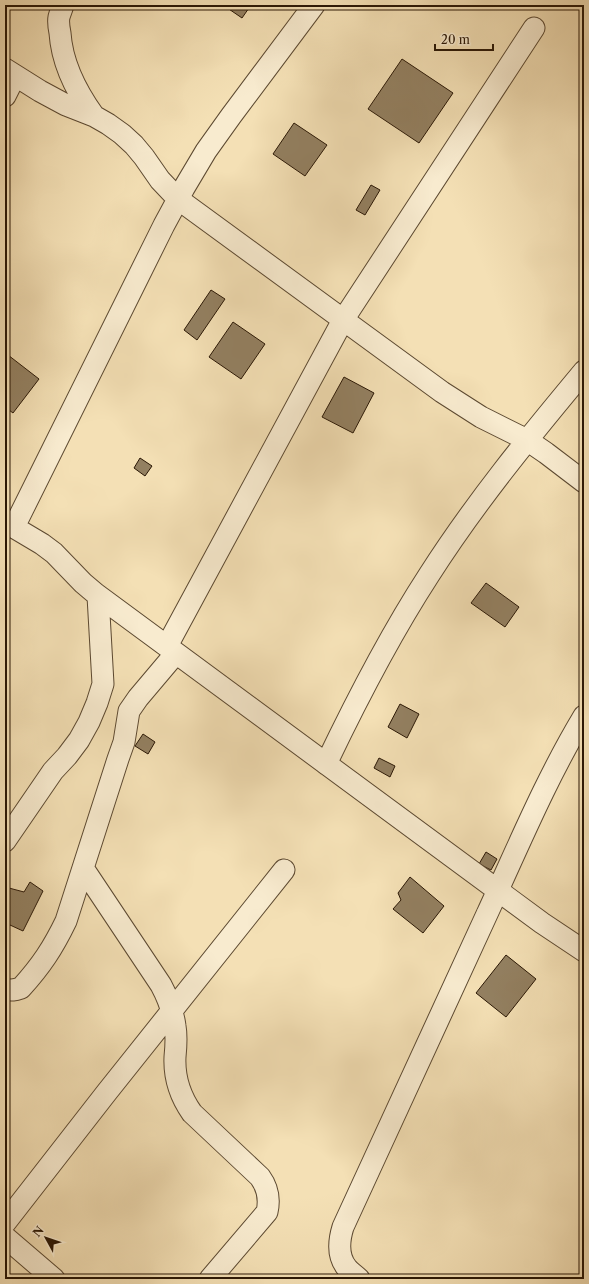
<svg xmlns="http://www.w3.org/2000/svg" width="589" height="1284" font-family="'Libre Caslon Text',serif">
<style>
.building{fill:#938061;stroke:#2a1705}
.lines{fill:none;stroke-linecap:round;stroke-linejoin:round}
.minor-casing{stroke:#5c4931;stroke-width:23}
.minor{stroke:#f8ebcf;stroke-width:21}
</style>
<rect width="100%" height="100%" fill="#f4e0b5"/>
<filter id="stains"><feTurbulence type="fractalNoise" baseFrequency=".005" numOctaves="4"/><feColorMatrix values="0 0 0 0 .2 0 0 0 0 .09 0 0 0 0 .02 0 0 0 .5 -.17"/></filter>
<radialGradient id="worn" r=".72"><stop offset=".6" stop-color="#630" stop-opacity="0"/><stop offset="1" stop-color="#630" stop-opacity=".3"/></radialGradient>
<path class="building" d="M223 5H251L242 18Z
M402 59 453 93 419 143 368 109Z
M294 123 327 145 305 176 273 154Z
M371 185 380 190 365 215 356 210Z
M211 290 225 299 197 340 184 330Z
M233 322 265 344 241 379 209 357Z
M8 355 39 379 13 413 5 407V359Z
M344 377 374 393 353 433 322 417Z
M140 458 152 466 145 476 134 468Z
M486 583 519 607 505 627 471 603Z
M400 704 419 714 407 738 388 727Z
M143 734 155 742 148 754 135 746Z
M379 758 395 766 390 777 374 768Z
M486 852 497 859 491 870 479 864Z
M410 877 444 906 423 933 393 909 401 900 398 893Z
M30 882 43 891 23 931 10 925 5 936V896L9 888 24 892Z
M506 955 536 979 506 1017 476 993Z"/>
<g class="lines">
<defs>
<path id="minor" d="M63 5C62 9 60 13 59 17 58 22 59 28 60 33 62 64 76 91 94 116
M5 69 40 91 66 105 94 116 108 124 122 134 134 145 144 157 160 180 178 199 442 392 481 417 527 440 546 453 584 482
M5 96 15 76
M5 522 42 544 54 553 83 583 96 594 542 923 584 951
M14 527 164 225 184 188 206 151 231 116 314 5
M167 646 343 320 534 28
M326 764C357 699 390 635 429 575 475 503 529 437 584 371
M5 841 53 771 67 756 79 740 89 722 97 703 103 684 98 596
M83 868 161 985C168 998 173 1011 175 1026 177 1037 176 1047 175 1057 174 1078 180 1096 192 1113L260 1177C268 1188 270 1199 267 1212L210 1279
M5 989C11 991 15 990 21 988 41 966 53 948 66 921L118 759 124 742 129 711 138 698 176 653
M5 1223 107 1092 284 870
M5 1237 54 1279
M359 1279C355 1275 350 1272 347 1268 337 1256 339 1240 343 1227 391 1122 439 1018 487 914 518 847 546 779 584 716"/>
</defs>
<use href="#minor" class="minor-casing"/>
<use href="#minor" class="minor"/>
</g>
<rect width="589" height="1284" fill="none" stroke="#f4e0b5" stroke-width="20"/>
<rect x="6" y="6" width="577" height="1272" fill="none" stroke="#2a1705" stroke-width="2"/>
<rect x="10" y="10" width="569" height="1264" fill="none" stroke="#2a1705"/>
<g transform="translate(46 1238) rotate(310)" stroke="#f8ebcf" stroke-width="3" paint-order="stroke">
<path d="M0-3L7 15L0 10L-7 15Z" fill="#2a1705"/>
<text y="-6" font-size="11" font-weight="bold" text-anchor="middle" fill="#2a1705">N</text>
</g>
<path d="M435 44v6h58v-6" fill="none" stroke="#2a1705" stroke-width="2"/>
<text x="441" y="44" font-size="12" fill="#2a1705" stroke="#f8ebcf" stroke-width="3" paint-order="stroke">20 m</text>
<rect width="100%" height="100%" filter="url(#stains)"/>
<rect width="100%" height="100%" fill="url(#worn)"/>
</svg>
